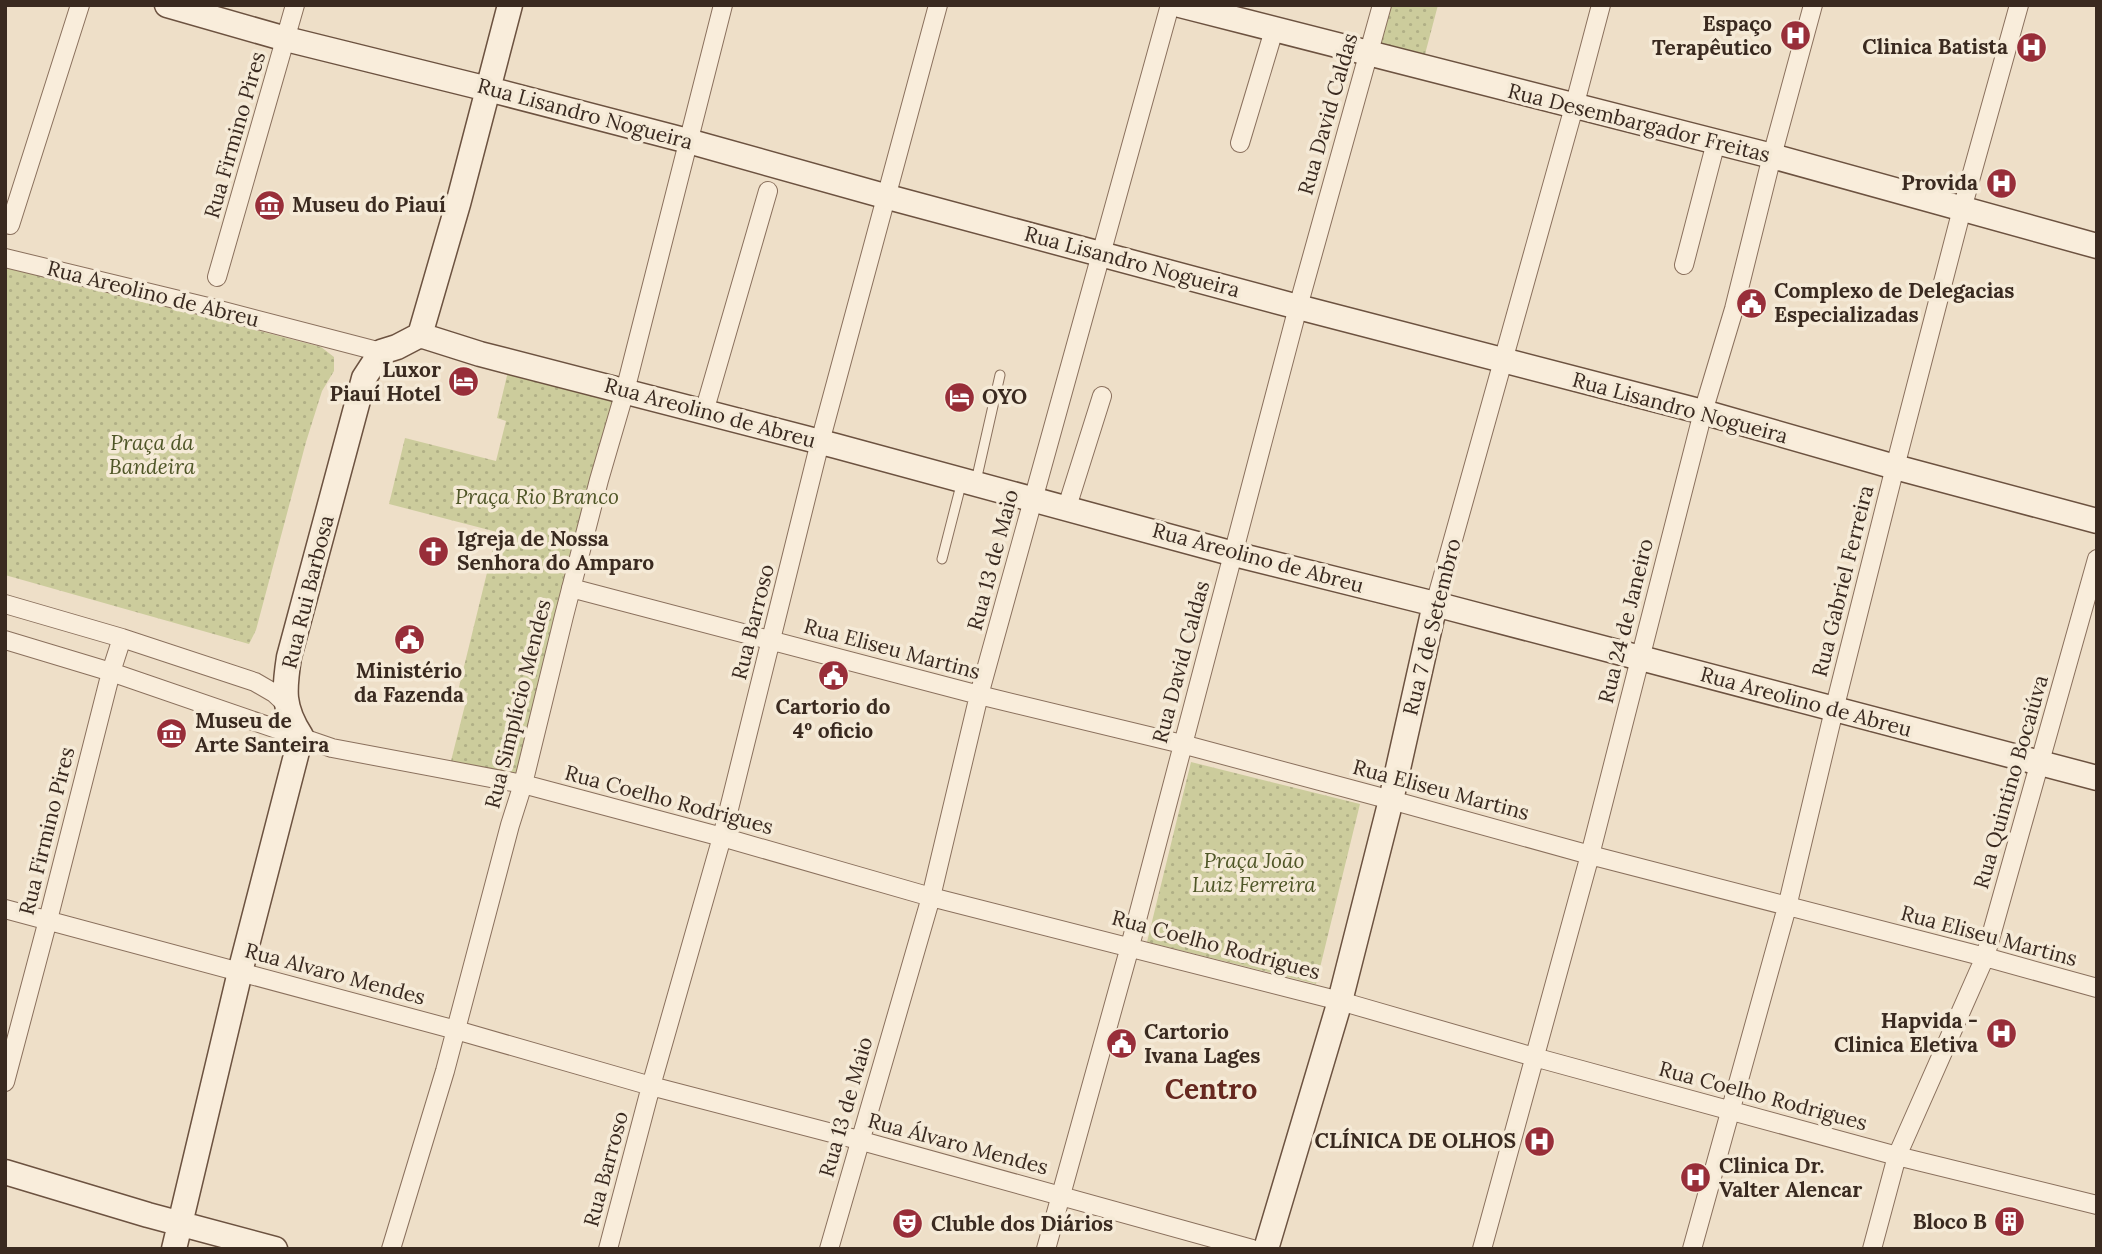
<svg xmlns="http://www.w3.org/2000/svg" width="2102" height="1254" font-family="Lora,serif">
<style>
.park{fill:url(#park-dots)}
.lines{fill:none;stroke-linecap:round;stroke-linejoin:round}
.lane-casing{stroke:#8a705d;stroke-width:11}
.street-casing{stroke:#8a705d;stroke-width:20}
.secondary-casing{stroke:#6c5240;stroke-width:27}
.lane{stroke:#f9eddb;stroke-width:9}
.street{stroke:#f9eddb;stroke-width:18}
.secondary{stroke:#f9eddb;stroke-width:24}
.labels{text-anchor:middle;stroke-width:7;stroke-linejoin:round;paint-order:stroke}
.poi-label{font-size:21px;font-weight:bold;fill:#3a2a20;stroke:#f5ead7;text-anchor:start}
.street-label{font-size:21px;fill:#3a2a20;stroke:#f5ead7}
.park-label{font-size:21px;font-style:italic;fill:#4f5627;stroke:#f5ead7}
.district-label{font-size:28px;font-weight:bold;fill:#662820;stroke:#f5ead7}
</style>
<defs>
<pattern id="park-dots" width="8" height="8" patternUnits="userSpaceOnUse" patternTransform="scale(1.75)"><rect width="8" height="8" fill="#cccc9c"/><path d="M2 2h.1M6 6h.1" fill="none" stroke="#b0af86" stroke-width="1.8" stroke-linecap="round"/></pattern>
</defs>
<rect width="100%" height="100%" fill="#eedfc8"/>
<path class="park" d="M1386 5H1438L1424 58 1376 45Z
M5 264 321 347 334 357V371L322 391 306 442 256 630 249 644 5 575Z
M509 367 618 395 522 778 450 765 468 693 458 691 497 532 389 504 405 438 496 461 506 421 497 418Z
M1191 762 1360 804 1316 984 1147 942Z"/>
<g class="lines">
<defs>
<path id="lane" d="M976 481 1000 375
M942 559 962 481"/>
<path id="street" d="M1240 143 1274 30
M10 225 80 5
M5 258 208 307 381 352
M1684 265 1716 142
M217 277 295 5
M704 412 768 191
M1067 507 1102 396
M571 588 979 695 1182 744 1391 800 1590 855 1985 957 2097 988
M5 604 122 638 255 682 274 693 289 707
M1435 604 1574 107 1601 5
M5 640 111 672 332 748 523 784 722 837 931 897 1340 1001 1534 1057 1897 1156 2097 1205
M5 909 456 1030 651 1086 851 1138 1252 1249
M5 1082 48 920 111 672 122 638
M391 1249 445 1071 510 825 523 784 564 616 599 480 625 391 723 5
M608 1249 651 1086 722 837 820 442 938 5
M829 1249 931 897 979 695 1170 5
M1046 1249 1129 950 1298 307 1382 5
M1482 1249 1590 855 1703 412 1734 309 1772 156 1813 5
M1692 1249 1787 907 1834 710 1895 467 1962 209 2019 5
M1872 1249 1897 1156 1985 957 2097 559"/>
<path id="secondary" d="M167 5 286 39 488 89 688 141 888 197 1298 307 1703 412 1895 467 2097 521
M1180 5 1772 156 2097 246
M420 335 480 354 836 446 1234 554 1435 604 2097 778
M5 1172 148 1215 275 1249
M174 1249 240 972 301 736C282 707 284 690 289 657L364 378 381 352 397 347 420 335 458 204 510 5
M1266 1249 1340 1001 1391 800 1435 604"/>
</defs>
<use href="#lane" class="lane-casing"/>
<use href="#street" class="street-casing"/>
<use href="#secondary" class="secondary-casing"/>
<use href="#lane" class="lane"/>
<use href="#street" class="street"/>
<use href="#secondary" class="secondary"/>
</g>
<defs>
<symbol id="hospital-disc" viewBox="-11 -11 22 22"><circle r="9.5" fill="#982e39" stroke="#f5ead7"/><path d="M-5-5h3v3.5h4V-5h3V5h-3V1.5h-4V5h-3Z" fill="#fff"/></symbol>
<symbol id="museum-disc" viewBox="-11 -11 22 22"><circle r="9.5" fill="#982e39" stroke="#f5ead7"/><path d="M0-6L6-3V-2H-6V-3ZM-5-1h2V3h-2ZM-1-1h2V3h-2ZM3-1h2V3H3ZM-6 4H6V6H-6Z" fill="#fff"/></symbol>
<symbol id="civic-disc" viewBox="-11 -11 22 22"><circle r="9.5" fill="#982e39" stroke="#f5ead7"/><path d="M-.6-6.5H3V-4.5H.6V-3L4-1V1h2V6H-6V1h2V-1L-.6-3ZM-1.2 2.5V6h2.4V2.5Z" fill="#fff"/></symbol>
<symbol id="hotel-disc" viewBox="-11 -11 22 22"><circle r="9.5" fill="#982e39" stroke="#f5ead7"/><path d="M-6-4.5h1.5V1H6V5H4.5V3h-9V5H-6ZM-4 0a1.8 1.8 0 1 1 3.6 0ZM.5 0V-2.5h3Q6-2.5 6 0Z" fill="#fff"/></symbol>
<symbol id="church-disc" viewBox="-11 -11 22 22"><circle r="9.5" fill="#982e39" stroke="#f5ead7"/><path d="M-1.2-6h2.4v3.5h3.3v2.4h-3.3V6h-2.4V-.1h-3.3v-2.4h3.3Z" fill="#fff"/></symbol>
<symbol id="building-disc" viewBox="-11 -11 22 22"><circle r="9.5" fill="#982e39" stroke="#f5ead7"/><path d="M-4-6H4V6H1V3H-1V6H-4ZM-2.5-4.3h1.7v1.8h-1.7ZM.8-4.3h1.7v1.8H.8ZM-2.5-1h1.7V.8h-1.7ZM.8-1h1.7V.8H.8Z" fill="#fff"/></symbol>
<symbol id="theatre-disc" viewBox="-11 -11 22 22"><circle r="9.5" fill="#982e39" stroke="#f5ead7"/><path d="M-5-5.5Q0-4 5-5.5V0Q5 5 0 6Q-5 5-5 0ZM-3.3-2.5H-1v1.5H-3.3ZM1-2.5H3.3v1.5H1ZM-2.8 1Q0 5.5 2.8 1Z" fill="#fff"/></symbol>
</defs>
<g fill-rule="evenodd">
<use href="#hospital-disc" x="1778" y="18" width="35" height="35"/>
<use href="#hospital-disc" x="2014" y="30" width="35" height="35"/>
<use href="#hospital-disc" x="1984" y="166" width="35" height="35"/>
<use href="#museum-disc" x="252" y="188" width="35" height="35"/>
<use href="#civic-disc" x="1734" y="286" width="35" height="35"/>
<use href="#hotel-disc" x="446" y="364" width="35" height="35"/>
<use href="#hotel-disc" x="942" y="380" width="35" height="35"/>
<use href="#church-disc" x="416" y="534" width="35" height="35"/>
<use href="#civic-disc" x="392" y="622" width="35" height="35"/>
<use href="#civic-disc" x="816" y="658" width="35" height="35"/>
<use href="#museum-disc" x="154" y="716" width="35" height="35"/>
<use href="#hospital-disc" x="1984" y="1016" width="35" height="35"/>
<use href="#civic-disc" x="1104" y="1026" width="35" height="35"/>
<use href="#hospital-disc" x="1522" y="1124" width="35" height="35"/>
<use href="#hospital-disc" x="1678" y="1160" width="35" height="35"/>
<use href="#building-disc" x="1992" y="1204" width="35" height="35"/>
<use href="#theatre-disc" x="890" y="1206" width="35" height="35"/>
</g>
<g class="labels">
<g class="poi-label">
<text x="1772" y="31" text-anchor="end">Espaço<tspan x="1772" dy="24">Terapêutico</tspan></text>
<text x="2008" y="54" text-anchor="end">Clinica Batista</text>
<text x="1978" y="190" text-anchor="end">Provida</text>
<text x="292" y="212">Museu do Piauí</text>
<text x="1774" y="298">Complexo de Delegacias<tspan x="1774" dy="24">Especializadas</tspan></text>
<text x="441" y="377" text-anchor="end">Luxor<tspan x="441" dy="24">Piauí Hotel</tspan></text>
<text x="982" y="404">OYO</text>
<text x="457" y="546">Igreja de Nossa<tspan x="457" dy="24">Senhora do Amparo</tspan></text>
<text x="409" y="678" text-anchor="middle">Ministério<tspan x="409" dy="24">da Fazenda</tspan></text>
<text x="833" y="714" text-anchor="middle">Cartorio do<tspan x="833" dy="24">4º oficio</tspan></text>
<text x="195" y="728">Museu de<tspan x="195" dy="24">Arte Santeira</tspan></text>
<text x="1978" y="1028" text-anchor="end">Hapvida -<tspan x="1978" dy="24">Clinica Eletiva</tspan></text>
<text x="1144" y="1039">Cartorio<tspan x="1144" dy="24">Ivana Lages</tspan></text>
<text x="1516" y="1148" text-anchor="end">CLÍNICA DE OLHOS</text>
<text x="1719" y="1173">Clinica Dr.<tspan x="1719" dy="24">Valter Alencar</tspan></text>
<text x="1987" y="1229" text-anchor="end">Bloco B</text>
<text x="931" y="1231">Cluble dos Diários</text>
</g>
<g class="street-label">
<text transform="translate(585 114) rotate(15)" y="7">Rua Lisandro Nogueira</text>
<text transform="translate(1328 114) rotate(-74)" y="7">Rua David Caldas</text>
<text transform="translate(1639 123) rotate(14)" y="7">Rua Desembargador Freitas</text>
<text transform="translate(235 135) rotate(-74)" y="7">Rua Firmino Pires</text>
<text transform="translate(1132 262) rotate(15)" y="7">Rua Lisandro Nogueira</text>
<text transform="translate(153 294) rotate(14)" y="7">Rua Areolino de Abreu</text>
<text transform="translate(1680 408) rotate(15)" y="7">Rua Lisandro Nogueira</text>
<text transform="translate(710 413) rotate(15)" y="7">Rua Areolino de Abreu</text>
<text transform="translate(1258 558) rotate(15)" y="7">Rua Areolino de Abreu</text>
<text transform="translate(993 560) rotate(-75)" y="7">Rua 13 de Maio</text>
<text transform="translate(1843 581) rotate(-76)" y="7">Rua Gabriel Ferreira</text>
<text transform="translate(308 592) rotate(-76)" y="7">Rua Rui Barbosa</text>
<text transform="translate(1626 621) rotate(-76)" y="7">Rua 24 de Janeiro</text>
<text transform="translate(753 622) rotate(-76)" y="7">Rua Barroso</text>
<text transform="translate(1432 627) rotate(-76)" y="7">Rua 7 de Setembro</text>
<text transform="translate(892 649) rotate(15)" y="7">Rua Eliseu Martins</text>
<text transform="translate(1181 662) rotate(-75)" y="7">Rua David Caldas</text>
<text transform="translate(1806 702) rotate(15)" y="7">Rua Areolino de Abreu</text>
<text transform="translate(518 704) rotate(-76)" y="7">Rua Simplício Mendes</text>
<text transform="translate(2011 782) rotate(-74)" y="7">Rua Quintino Bocaiúva</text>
<text transform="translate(1441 790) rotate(15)" y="7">Rua Eliseu Martins</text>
<text transform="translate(669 800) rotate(15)" y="7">Rua Coelho Rodrigues</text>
<text transform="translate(47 831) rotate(-76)" y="7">Rua Firmino Pires</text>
<text transform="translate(1989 936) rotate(15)" y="7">Rua Eliseu Martins</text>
<text transform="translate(1216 945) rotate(15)" y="7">Rua Coelho Rodrigues</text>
<text transform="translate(335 974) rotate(15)" y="7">Rua Alvaro Mendes</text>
<text transform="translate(1763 1096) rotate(15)" y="7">Rua Coelho Rodrigues</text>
<text transform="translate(846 1107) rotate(-74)" y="7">Rua 13 de Maio</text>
<text transform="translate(958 1144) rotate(15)" y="7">Rua Álvaro Mendes</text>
<text transform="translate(606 1169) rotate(-75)" y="7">Rua Barroso</text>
</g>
<g class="park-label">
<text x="152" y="450">Praça da<tspan x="152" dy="24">Bandeira</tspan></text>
<text x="537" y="504">Praça Rio Branco</text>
<text x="1254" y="868">Praça João<tspan x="1254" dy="24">Luiz Ferreira</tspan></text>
</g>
<g class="district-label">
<text x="1211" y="1099">Centro</text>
</g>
</g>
<rect width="2102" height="1254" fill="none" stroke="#3a2a20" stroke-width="14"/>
</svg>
